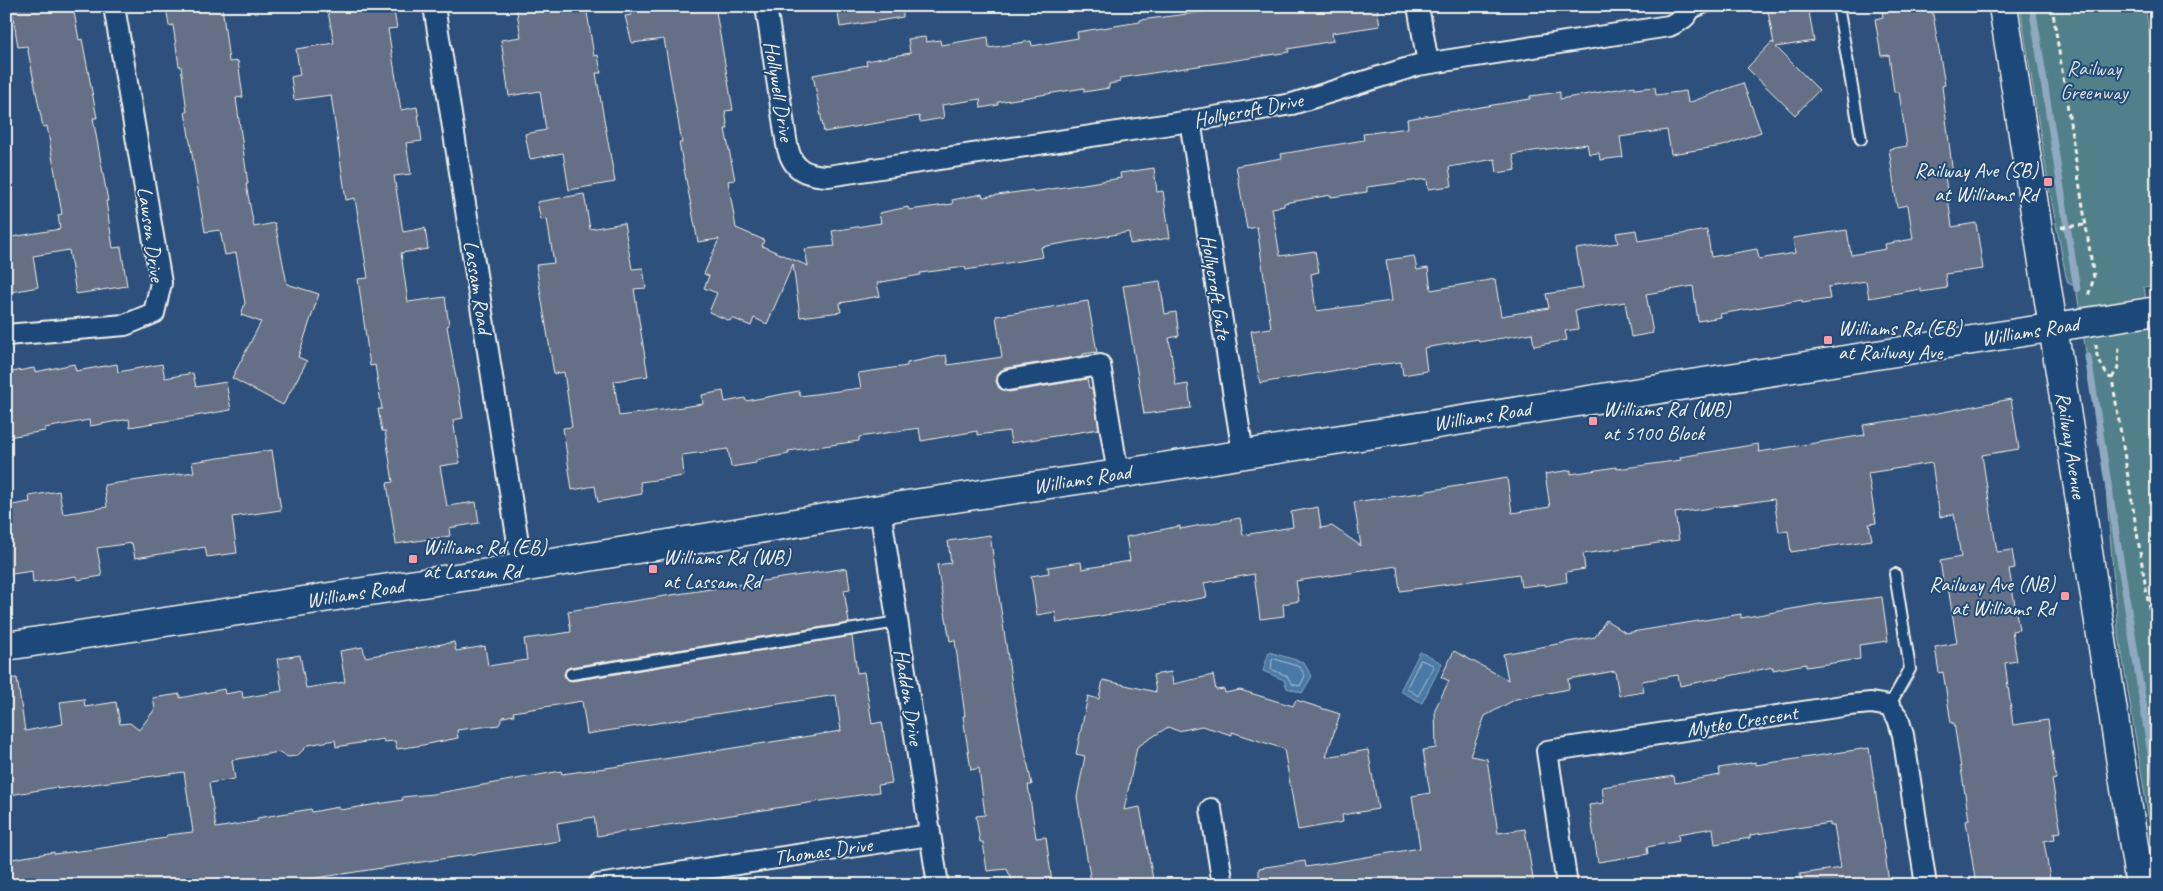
<svg xmlns="http://www.w3.org/2000/svg" width="2163" height="891" font-family="Caveat,sans-serif">
<style>
.green{fill:#51808a;stroke:#a2b8b9}
.water{fill:#4a79a6;stroke:#8ea9c0}
.lines{fill:none;stroke-linecap:round;stroke-linejoin:round}
.shore{stroke:#b0c1ce;stroke-width:1}
.stream{stroke:#8ea9c0;stroke-width:7}
.building{fill:#656f86;stroke:#f4f1e8;fill-rule:evenodd}
.lane-casing{stroke:#f4f1e8;stroke-width:14}
.street-casing{stroke:#f4f1e8;stroke-width:24}
.secondary-casing{stroke:#f4f1e8;stroke-width:31}
.path{stroke:#f4f1e8;stroke-width:3;stroke-dasharray:5 4;stroke-linecap:butt}
.lane{stroke:#1f4a7a;stroke-width:10}
.street{stroke:#1f4a7a;stroke-width:20}
.secondary{stroke:#1f4a7a;stroke-width:28}
.poi-dot{fill:#ff9aa2;stroke:#1f4a7a;stroke-width:2}
.labels{text-anchor:middle;stroke-width:4;stroke-linejoin:round;paint-order:stroke}
.park-label{font-size:21px;fill:#dce0da;stroke:#1f4a7a}
.street-label{font-size:21px;fill:#f4f1e8;stroke:#1f4a7a}
.poi-label{font-size:21px;fill:#f4f1e8;stroke:#1f4a7a;text-anchor:start}
</style>
<rect width="100%" height="100%" fill="#2d517c"/>
<filter id="ink" filterUnits="userSpaceOnUse"><feTurbulence type="fractalNoise" baseFrequency=".02" numOctaves="2"/><feDisplacementMap in="SourceGraphic" scale="10" xChannelSelector="R" yChannelSelector="G"/><feConvolveMatrix kernelMatrix="1 2 1 2 8 2 1 2 1" color-interpolation-filters="sRGB"/></filter>
<g filter="url(#ink)">
<path class="green" d="M2020 6H2145L2157 79V285L2144 287 2157 367V870L2118 629 2105 477 2076 287 2068 283 2066 276 2048 182Z"/>
<path class="water" d="M1269 652 1303 662 1312 676 1302 693 1287 688 1284 680 1263 671Z
M1420 652 1442 663 1422 703 1400 691Z"/>
<g class="lines">
<path class="shore" d="M1275 659 1300 667 1305 676 1300 686 1292 684 1287 676 1271 669 1272 660Z
M1421 660 1433 665 1434 667 1418 696 1407 688Z"/>
<path class="stream" d="M2032 6 2077 289
M2088 357 2157 792"/>
</g>
<path class="building" d="M32 6H73L79 40 82 39 97 118H93L108 201H106L113 248 121 247 127 286 76 294 69 250 33 256 38 287 6 293V238L60 229 58 215 62 214 47 126 43 127 27 46 18 47 12 10Z
M166 6H222L229 62 238 61 243 97 236 98 248 184H246L254 227 275 223 287 284 319 294 298 357 307 361 283 405 232 378 261 322 241 315 245 303 236 253 225 255 220 230 205 232 185 112H187L181 66H179L173 25 169 26Z
M327 6H393L397 28 388 29 401 110 417 107 422 141 406 143 411 174 394 176 403 232 425 228 428 249 401 253 408 302 445 297 449 325 447 326 463 418 453 420 460 463 440 466 447 506 476 502 479 523 449 528 450 536 396 544 387 483 393 482 385 431H382L378 409H382L375 365 370 366 358 279 368 278 355 198 346 200 331 95 294 100 291 77 300 75 296 49 334 43Z
M516 6H586L594 56 598 55 601 73H596L615 182 569 190 563 153 530 159 525 134 546 130 540 91 509 96 501 40 521 37Z
M630 6H715L733 110 725 111 728 129H725L735 180 728 181 736 228 764 240 762 246 808 266 805 249 835 246 832 231 881 223 879 213 908 207 909 210 953 204 952 200 982 194 983 197 1033 190V192L1121 178 1120 173 1154 168 1157 192 1163 191 1170 238 1130 244 1129 232 1041 247 1043 257 966 270 965 267 920 273V275L877 283 880 296 840 303 841 312 800 317 793 264 767 324 754 318 751 326 732 318 730 321 709 312 717 293 704 288 709 276 704 274 719 239 698 242 679 143H682L664 39 632 43 625 16 631 15Z
M837 6H903V17L840 27Z
M1251 6H1377L1380 26 1332 33 1333 41 1288 49 1289 52 1120 78V82L1109 84V88L1084 92V88L998 102V105L981 108 980 99 942 105 944 118 920 122 919 116 824 132 813 75 867 65 866 61 910 53 908 39 925 37 926 42 940 40 941 45 988 37 989 48 1031 41 1032 46 1078 38 1077 32 1140 22V20Z
M1767 6H1808L1814 41 1776 47 1819 90 1795 115 1747 68 1772 42 1774 44Z
M1881 6H1923L1924 10 1932 9 1945 85 1942 86 1953 175 1945 176 1952 227 1976 223 1983 269 1945 274 1947 288 1921 292V289L1869 298 1866 281 1828 287 1830 299 1802 303V300L1720 314 1721 317 1698 321 1693 286 1646 294 1653 333 1631 337 1625 302 1575 310 1578 329 1565 331 1567 340 1534 346 1532 333 1479 342 1478 339 1424 348 1427 371 1403 375 1401 362 1350 368 1260 383 1251 331 1271 328 1257 227 1247 229 1236 166 1282 158 1281 154 1364 140 1363 134 1408 128 1407 119 1530 99V96L1560 92V99L1635 86V89L1655 87 1656 95 1686 91 1688 103 1743 83 1761 132 1723 146 1671 154 1667 130 1620 137 1623 157 1600 160 1599 153 1589 154 1587 144 1533 151 1513 155 1516 170 1497 173 1495 159 1449 167 1452 186 1428 189 1427 179 1367 187V192L1331 197V195L1284 203V206L1272 208 1280 256 1315 251 1319 272 1311 274 1316 311 1392 301 1386 260 1414 256 1417 270 1428 268 1431 290 1495 279 1501 316 1549 308 1546 294 1583 288 1576 249 1618 243 1616 233 1636 230 1638 241 1707 230 1711 257 1757 249 1759 259 1795 253 1793 238 1847 230 1851 255 1886 249 1885 244 1913 239 1908 205 1897 207 1889 149 1907 146 1899 92H1894L1889 55 1881 56 1875 19 1883 17Z
M584 194 590 229 624 223 632 269 643 268 646 288 634 289 648 376 614 381 619 416 703 404 702 395 723 391 725 402 745 398 746 401 799 391 800 396 861 388 858 373 907 366V363L946 355 948 365 1002 357 996 316 1088 301 1097 352 1083 354V356L1006 368 1000 371 996 381 999 388 1009 392 1087 379 1089 388H1092L1099 429 1011 443 1009 431 977 435V431L921 441 919 428 859 437V441L788 451 789 454 756 460V463L731 467 728 449 682 455 684 476 640 482 642 494 598 502 595 486 572 490 563 428 572 427 564 372 554 374 536 265 554 263 547 219 541 220 537 202Z
M1160 281 1165 314 1176 312 1179 336 1169 338 1176 386 1188 384 1191 408 1144 414 1123 286Z
M74 364 76 371 117 364 118 372 162 364 165 378 193 373 196 387 226 382 231 410 130 427 129 419 90 426 89 420 45 428V431L8 437 6 425V373L34 368 35 372Z
M2011 399 2019 449 1982 455 1997 552 2012 550 2015 568 2009 569 2019 630 2012 631 2017 661 2005 663 2013 725 2048 720 2056 779 2052 780 2061 832 2054 833 2055 839 2044 841 2051 885H1976L1966 821 1969 820 1954 723H1951L1943 672 1939 673 1935 647 1957 643 1948 587H1944L1940 561 1961 557 1954 514 1940 517 1932 463 1868 473 1876 523 1869 524 1872 540 1791 552 1788 531 1779 532 1774 499 1675 513 1679 540 1583 554 1585 569 1566 572 1567 582 1545 586V584L1521 587 1519 574 1400 591 1397 566 1296 581 1299 601 1283 604 1284 616 1260 619 1254 574 1204 583 1207 597 1160 606 1057 623 1055 612 1037 615 1031 576 1049 573 1048 567 1081 562 1082 569 1130 561 1126 537 1180 526V529L1240 518 1243 535 1293 527 1291 512 1318 507 1321 528 1332 526 1361 546 1354 502 1427 492V491L1507 478 1512 513 1550 507 1545 474 1571 470V474L1616 467 1617 469 1681 460 1680 457 1758 444 1759 452 1865 435 1863 425 1917 417Z
M272 450 281 510 232 517 237 553 207 557 205 547 135 558 132 543 97 548 102 576 77 580 76 576 33 583 32 571 6 575V506L30 502 29 496 59 491 63 514 107 507 104 485 194 472 192 462Z
M990 535 1013 692 1032 785H1028L1036 838 1046 837 1052 883 1014 885 1007 869 987 871 983 842H980L976 816 985 815 979 768 971 770 963 716H965L955 640 950 641 937 565 951 563 948 541Z
M847 568 850 589 844 590 849 623 570 667 566 669 564 675 566 679 572 681 852 636 857 673 864 672 872 724 882 722 892 783 878 785 879 792 597 836 594 817 557 823 560 841 270 885H6V860L54 852V854L96 849 165 838 167 835 193 832 184 772 57 789V787L10 795 6 773V679L17 678 25 731 63 724 60 702 84 699 85 707 116 702 120 724 130 723 139 730 155 709 153 698 180 694V698L224 689 225 694 242 691 243 698 282 691 277 659 300 655 306 688 345 682 340 651 363 647 365 657 454 642 456 651 485 646 488 666 527 660 524 639 571 632 568 611ZM836 695 841 731 613 767 562 774 561 771 433 794 402 797 403 800 340 810 338 807 312 812 311 809 257 818 258 821 216 828 209 783 235 779 232 760 279 752 288 757 297 756 308 745 335 740 336 747 383 739 384 742 395 741 397 749 423 745 458 738 457 730 499 725 503 717 514 715 513 712 582 701 587 734Z
M1882 597 1888 641 1859 645 1860 659 1806 667V664L1773 670V667L1680 686 1678 675 1642 681 1644 692 1619 696 1615 671 1568 679 1569 689 1516 699 1485 716 1470 756 1487 759 1498 833 1525 829 1534 885H1259V868L1305 861 1306 867 1420 848 1412 796 1430 793 1423 750 1436 748 1435 709 1449 681 1441 677 1454 651 1508 680 1503 654 1595 637 1606 620 1626 633 1741 614V618L1820 604Z
M1171 672 1173 684 1213 675 1216 690 1224 689 1225 693 1240 690 1293 706 1296 700 1340 714 1326 757 1368 750 1378 809 1342 815 1343 822 1298 830 1284 749 1232 732V735L1202 726 1178 731 1168 727 1137 747 1124 810 1140 807 1154 885H1107V879L1091 882 1077 797 1085 756 1076 754 1088 696 1099 699 1103 680 1156 692 1153 675Z
M1869 748 1889 882 1876 885H1801L1800 874 1841 868 1834 825 1830 826V823L1750 835V838L1715 844 1713 828 1678 834 1679 841 1647 847 1648 854 1598 862 1589 805 1604 803 1602 787 1674 776 1675 783 1720 775 1719 768 1756 762V765Z"/>
<g class="lines">
<defs>
<path id="lane" d="M1838 6 1861 139
M1688 15 1708 6
M571 674 898 622
M1889 706 1910 669 1895 574"/>
<path id="street" d="M434 6 522 568
M766 6 786 139C790 167 801 175 828 176L1190 121 1292 104 1418 65 1669 26C1680 21 1687 18 1691 6
M1418 6 1428 63
M1190 121 1243 453
M6 335 125 325 154 313 161 283 114 6
M1008 380 1100 365 1118 474
M880 509 938 885
M1211 809 1223 885
M598 885 930 835
M1567 885 1547 751 1849 705 1871 703 1889 706 1898 718 1903 735 1926 885"/>
<path id="secondary" d="M2003 6 2140 885
M6 646 522 568 880 509 1118 474 2157 311"/>
</defs>
<use href="#lane" class="lane-casing"/>
<use href="#street" class="street-casing"/>
<use href="#secondary" class="secondary-casing"/>
<path class="path" d="M2052 6 2094 278 2088 296
M2061 227 2085 225
M2096 344 2097 356 2108 377 2112 378 2157 657
M2112 378 2118 368 2119 346"/>
<use href="#lane" class="lane"/>
<use href="#street" class="street"/>
<use href="#secondary" class="secondary"/>
</g>
</g>
<g class="poi-dot">
<rect x="2043" y="177" width="10" height="10" rx="2.5"/>
<rect x="1823" y="335" width="10" height="10" rx="2.5"/>
<rect x="1588" y="416" width="10" height="10" rx="2.5"/>
<rect x="408" y="554" width="10" height="10" rx="2.5"/>
<rect x="648" y="564" width="10" height="10" rx="2.5"/>
<rect x="2060" y="591" width="10" height="10" rx="2.5"/>
</g>
<g class="labels">
<g class="park-label">
<text x="2094" y="75">Railway<tspan x="2094" dy="24">Greenway</tspan></text>
</g>
<g class="street-label">
<text transform="translate(779 91) rotate(81)" y="7">Hollywell Drive</text>
<text transform="translate(1248 110) rotate(-11)" y="7">Hollycroft Drive</text>
<text transform="translate(151 234) rotate(82)" y="7">Lawson Drive</text>
<text transform="translate(478 287) rotate(81)" y="7">Lassam Road</text>
<text transform="translate(1216 287) rotate(81)" y="7">Hollycroft Gate</text>
<text transform="translate(2030 331) rotate(-9)" y="7">Williams Road</text>
<text transform="translate(1482 416) rotate(-9)" y="7">Williams Road</text>
<text transform="translate(2071 445) rotate(81)" y="7">Railway Avenue</text>
<text transform="translate(1082 479) rotate(-9)" y="7">Williams Road</text>
<text transform="translate(355 593) rotate(-9)" y="7">Williams Road</text>
<text transform="translate(909 697) rotate(81)" y="7">Haddon Drive</text>
<text transform="translate(1742 721) rotate(-9)" y="7">Mytko Crescent</text>
<text transform="translate(823 851) rotate(-8)" y="7">Thomas Drive</text>
</g>
<g class="poi-label">
<text x="2038" y="177" text-anchor="end">Railway Ave (SB)<tspan x="2038" dy="24">at Williams Rd</tspan></text>
<text x="1838" y="335">Williams Rd (EB)<tspan x="1838" dy="24">at Railway Ave</tspan></text>
<text x="1603" y="416">Williams Rd (WB)<tspan x="1603" dy="24">at 5100 Block</tspan></text>
<text x="423" y="554">Williams Rd (EB)<tspan x="423" dy="24">at Lassam Rd</tspan></text>
<text x="663" y="564">Williams Rd (WB)<tspan x="663" dy="24">at Lassam Rd</tspan></text>
<text x="2055" y="591" text-anchor="end">Railway Ave (NB)<tspan x="2055" dy="24">at Williams Rd</tspan></text>
</g>
</g>
<rect width="2163" height="891" fill="none" stroke="#1f4a7a" stroke-width="25"/>
<rect x="12" y="12" width="2138" height="866" fill="none" stroke="#f4f1e8" stroke-width="2" filter="url(#ink)"/>
</svg>
